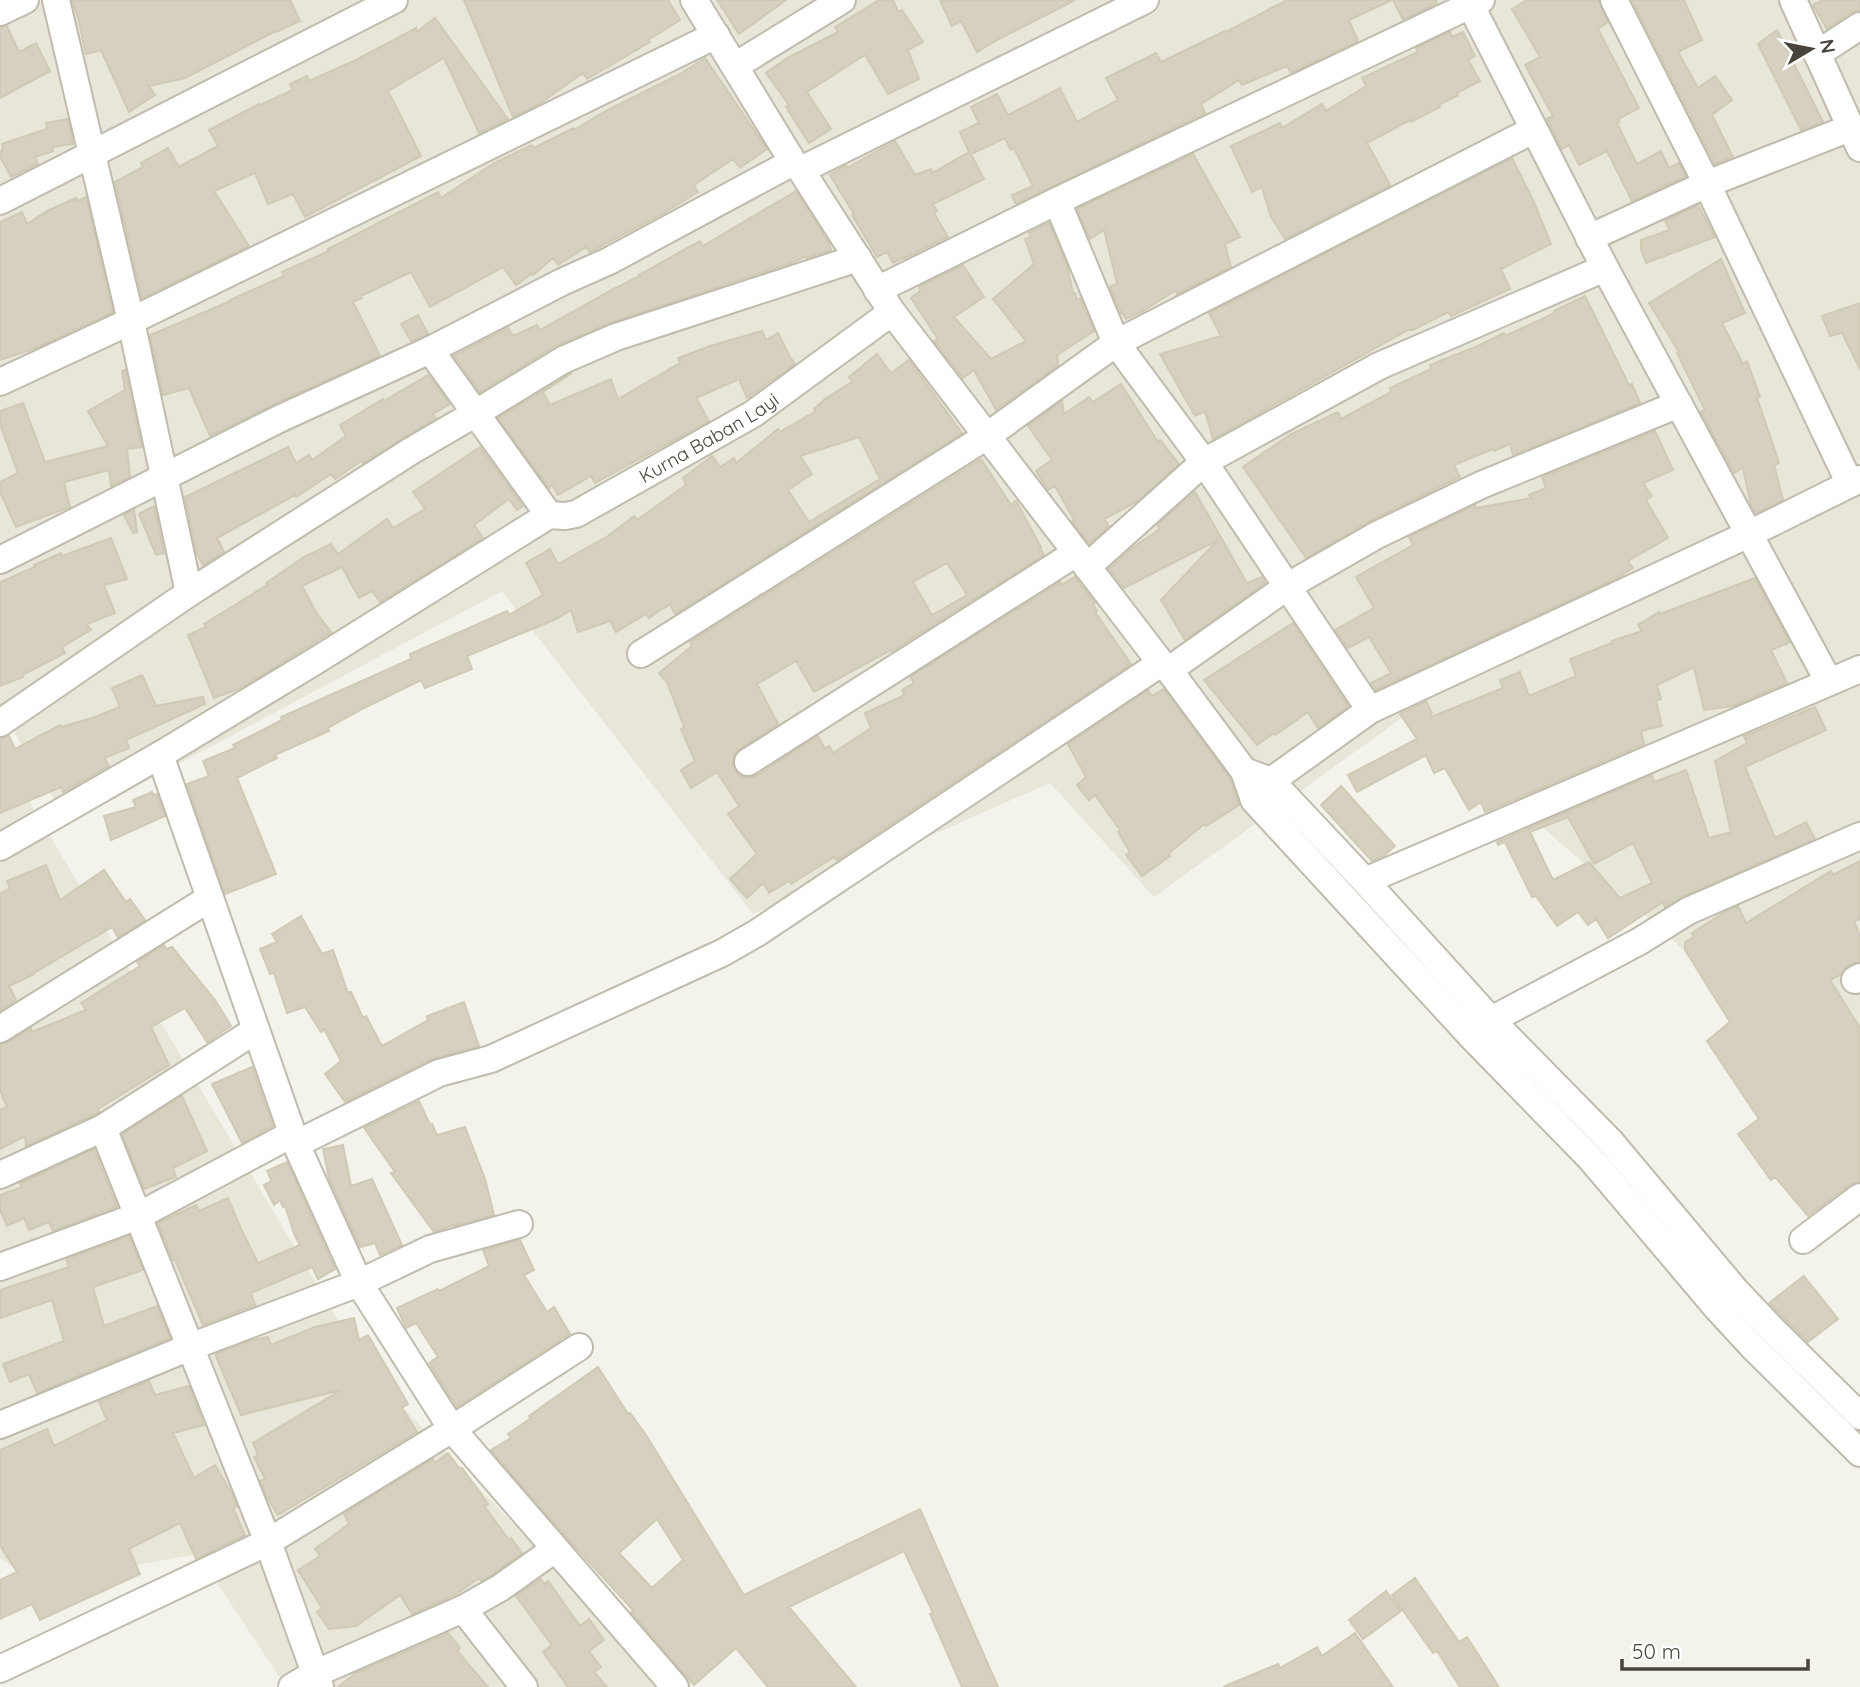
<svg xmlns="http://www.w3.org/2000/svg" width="1860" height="1687" font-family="Quicksand,sans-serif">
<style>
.residential{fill:#e8e5d9}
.building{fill:#d5d0c0;stroke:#d0c9b4;stroke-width:2;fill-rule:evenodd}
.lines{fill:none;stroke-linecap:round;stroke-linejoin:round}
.street-casing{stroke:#bfbcad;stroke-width:30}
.street{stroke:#fff;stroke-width:26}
.labels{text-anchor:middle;stroke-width:5;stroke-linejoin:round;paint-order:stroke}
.street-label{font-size:19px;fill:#484439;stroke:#fff}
</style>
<rect width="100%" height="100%" fill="#f4f3eb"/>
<path class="residential" d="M0 0H1860V1103L1410 712 1154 897 1050 783 753 914 502 591 68 823 0 708Z
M0 752 369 1372 668 1687H286L198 1554 36 1583 0 1558Z"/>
<path class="building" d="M72 0H290L300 21 276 32V31L185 78 149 86 155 95 129 112 101 50 86 54 78 18Z
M464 0H668L680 20 648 40 650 42 587 79 583 73 539 104 513 117Z
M717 0H786L739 34Z
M879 0H893L898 12 902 10 923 42 908 50 919 79 888 94 865 55 807 92 831 129 809 143 786 107 789 105 766 73 787 58 838 32 835 27Z
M940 0H1075L997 40 977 52 961 21 952 26Z
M1287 0H1392L1349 20 1358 41 1291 73 1287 66 1242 85 1239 80 1201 104 1205 113 1016 204 1012 195 1033 186 1014 148 1011 150 1005 138 971 154 984 179 933 204 937 211 934 213 948 237 905 258V257L893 263 887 252 877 257 852 215 854 214 830 175 846 165 847 168 895 141 915 175 931 169 932 173 969 152 960 132 979 123 971 107 997 94 1008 115 1060 88 1077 122 1118 100 1106 78 1156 53 1161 62 1225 31 1226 32Z
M1393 0H1436L1437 3 1403 20Z
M1527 0H1598L1608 22 1598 29 1639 108 1618 119 1619 122 1617 123 1637 164 1661 151 1669 168 1679 163 1686 176 1632 201 1607 151 1579 165 1569 145 1562 149 1547 119 1553 116 1525 65 1540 57 1512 9Z
M1632 0H1684L1702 40 1678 52 1698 88 1715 76 1732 100 1712 115 1733 157 1715 164Z
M1823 0H1860V10L1851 13 1827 29 1813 5Z
M435 18 508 119 479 133 444 58 388 91 421 156 305 217 293 194 268 204 255 173 214 191 249 246 142 298 115 182 143 167 141 163 168 148 179 167 218 146 209 130 259 104 260 105 293 90 290 84 307 76 309 81 356 60 416 28 417 32Z
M7 26 19 52 36 43 50 71 0 98V28Z
M1777 30 1823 122 1801 130 1758 44Z
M1450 32 1452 37 1463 32 1475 56 1468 60 1480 81 1457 93 1458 95 1439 105 1440 107 1411 122 1410 120 1367 143 1390 185 1285 239 1271 217 1262 187 1252 192 1231 146 1280 123 1282 128 1322 104 1326 111 1366 86 1362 78 1418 52 1416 48Z
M705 58 767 149 740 168 733 159 694 185 698 192 664 213 590 252 586 247 558 265 553 258 533 275 531 274 516 285 503 267 430 307 411 272 361 296 362 298 353 302 380 356 272 405 210 436 189 388 163 395 150 335 231 301 230 300 284 276 282 272 329 251 328 249 438 192 441 198 494 163 532 145 534 148 573 128 574 130 606 111 680 74Z
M68 119 73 144 52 147 53 151 35 157 38 164 11 177 0 156V152L3 150 2 144 47 129 46 123Z
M1193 154 1240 237 1225 244 1231 267 1177 294 1176 290 1141 312 1126 319 1122 312 1121 313 1110 287 1117 283 1104 230 1090 239 1077 209Z
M1512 158 1533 200 1551 244 1501 269 1510 289 1451 316 1448 312 1413 330H1408L1213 439 1205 411 1195 416 1160 354 1221 336 1209 313Z
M796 191 828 241 831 250 807 258 806 256 794 262 610 323 555 346 480 392 454 356 508 328 513 336 537 325 540 330 610 291 640 276 639 275 700 241 703 246Z
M86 197 113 312 39 347 0 360V222L22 212 27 224 49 210 76 198 78 201Z
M1698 205 1715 237 1646 263 1641 249V240L1670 230 1665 221Z
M1049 223 1067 265 1073 293H1075L1077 300 1080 298 1094 331 1057 355 1058 365 996 410 974 370 963 378 934 341 938 339 911 298 920 291 919 287 963 265 984 297 954 317 991 359 1026 341 993 299 1034 264 1025 239 1031 237 1029 233Z
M1721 259 1745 313 1722 323 1743 364 1747 361 1760 397 1757 398 1779 463 1774 465 1783 500 1756 513 1751 505 1743 468 1734 473 1701 412 1705 410 1677 353 1679 352 1649 303Z
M1585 296 1629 385 1632 384 1640 403 1513 455 1510 444 1494 451 1493 449 1454 465 1460 477 1370 521 1306 558 1243 467 1291 434 1338 412 1341 419 1391 392 1390 388 1431 369 1430 365 1480 345 1504 333 1505 336 1555 313 1554 311Z
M1860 303V369L1842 333 1830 336 1822 316Z
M418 315 428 334 411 341 401 324Z
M762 331 766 340 778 333 790 357 795 364 747 398 739 379 696 398 709 421 595 483 591 476 558 495 552 485 549 488 498 418 572 373 543 392 550 405 611 379 618 399 680 363 678 358 710 346Z
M877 354 891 373 909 360 962 433 675 614 670 604 666 607V606L649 618 646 614 616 632 610 621 578 632 571 610 554 620 467 656 472 669 425 688 421 680 364 708 328 728 329 731 275 755 277 758 237 778 276 874 225 894 187 784 209 776 203 761 235 748 233 745 282 720 281 717 411 659 410 654 507 611 509 615 543 595 526 563 550 549 558 564 608 536 634 516 637 520 686 485 683 478 712 456 720 467 734 458 736 463 778 429 780 432 816 411 814 409 825 399 853 381 849 377ZM859 437 880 479 809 522 788 490 812 474 800 456Z
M125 370 142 447 127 449 130 477 111 486 109 470 64 482 70 507 16 527 0 492V482L18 473 0 424V411L23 403 45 462 108 446 88 411 125 390 122 371Z
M428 375 450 404 433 414 436 418 363 463 361 461 335 479 331 474 296 497 295 495 217 538 224 552 203 565 196 552 185 497 288 447 296 463 309 455 312 460 346 436 340 425 383 399 384 401Z
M1121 384 1158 442 1160 440 1179 464 1138 501 1104 519 1109 526 1089 544 1072 521 1074 520 1055 486 1048 490 1036 471 1052 460 1028 426 1062 401 1064 414 1089 397 1093 402Z
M1655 431 1673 470 1643 483 1652 496 1646 500 1668 538 1628 561 1633 568 1617 578 1376 690 1371 683 1391 673 1369 637 1348 648 1335 630 1374 608 1356 577 1413 545 1409 537 1475 505 1476 508 1531 498 1529 495 1546 488 1542 477Z
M480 447 523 506 517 510 509 499 474 525 483 538 380 602 372 591 359 598 342 567 302 586 316 612 331 632 243 687 214 698 188 635 206 627 204 624 267 585 266 583 304 557 331 544 338 554 387 519 393 528 425 509 413 492Z
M981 459 1011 505 1016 501 1041 547 1040 548 1044 555 892 651 891 650 814 692 796 661 757 684 778 724 739 749 734 755 732 762 735 771 741 776 748 778 756 776 818 736 825 749 829 746 833 753 871 728 865 713 905 695 902 690 914 683 910 677 1060 582 1061 585 1075 577 1095 603 1093 604 1097 611 1095 612 1131 664 837 860 834 857 791 884 789 881 769 893 763 883 747 898 730 879 757 854 728 814 739 806 717 772 691 788 681 770 695 761 681 729 684 727 667 682 659 673 692 646 690 642ZM947 563 967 595 932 615 913 582Z
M1195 492 1247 583 1262 577 1265 583 1185 640 1161 600 1218 540 1124 588 1109 569 1132 548 1160 529 1157 525Z
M154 506 164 553 156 555 139 514Z
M134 510 137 532 133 533 124 515Z
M111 538 127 579 104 585 115 613 87 624 91 630 62 647 65 653 22 675 23 677 0 686V582L35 567 34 565 61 553 62 556Z
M1755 578 1790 642 1771 650 1787 683 1733 706 1704 710 1694 667 1657 685 1661 699 1656 701 1662 726 1641 731 1644 744 1485 812 1481 802 1469 810 1445 768 1434 773 1426 755 1357 792 1348 775 1417 739 1400 714 1426 701 1432 713 1430 715 1431 717 1503 688 1500 680 1520 672 1529 696 1576 676 1570 659 1612 643V641L1642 631 1638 625 1659 612 1660 614Z
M1293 623 1348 706 1318 728 1308 712 1275 735 1274 733 1257 745 1204 680Z
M142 675 156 706 203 697 205 704 126 740 129 748 104 758 109 766 63 792 61 787 0 813V739L9 736 15 749 60 725 61 727 92 718 120 707 112 688Z
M1164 689 1230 778 1239 805 1206 826 1204 824 1168 854 1170 856 1142 876 1126 855 1130 852 1118 832 1120 830 1095 795 1089 800 1077 785 1086 777 1068 744 1148 690 1152 696Z
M1815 707 1826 730 1745 767 1775 838 1806 822 1815 839 1682 897 1667 906 1665 907 1663 902 1608 938 1596 919 1588 925 1578 912 1557 926 1536 896 1532 897 1505 842 1498 845 1497 842 1652 775 1654 782 1686 770 1709 838 1731 832 1715 761 1747 743 1744 736ZM1568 817 1594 864 1633 843 1652 883 1620 898 1589 862 1553 880 1530 832Z
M1341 786 1395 846 1385 855 1372 861 1321 805Z
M152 792 153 795 157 794 165 816 111 840 104 816 136 807 133 800Z
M1860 861V919L1854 921 1860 936V961L1847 966 1840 975 1830 980 1860 1028V1182L1851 1184 1808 1216 1775 1177 1771 1180 1738 1134 1759 1119 1707 1041 1730 1022 1685 950V942L1694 937 1692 933 1725 912 1738 906 1746 923 1831 871 1833 875Z
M46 865 60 900 104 870 126 902 130 899 145 920 118 937 112 927 34 973V974L9 986 16 1000 0 1010V894L10 888 7 881Z
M301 916 322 954 333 950 348 993 351 992 363 1018 366 1016 382 1046 428 1020 427 1016 464 1002 479 1046 432 1059 345 1102 325 1074 341 1061 324 1029 321 1032 305 1007 287 1013 274 973 270 974 260 949 277 942 272 934Z
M164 945 166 949 172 947 215 1000 231 1026 207 1042 185 1008 151 1027 169 1065 98 1109 99 1112 95 1114 26 1146 25 1136 0 1149V1110L7 1107 0 1090V1045L8 1042 31 1028 32 1032 86 1010 81 1003 140 966 137 962Z
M252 1067 273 1126 242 1143 212 1084Z
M182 1096 207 1151 173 1168 176 1177 144 1189 122 1134Z
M419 1101 430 1125 432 1124 437 1135 465 1127 485 1179 494 1215 454 1226 453 1225 434 1232 391 1173 395 1172 364 1128Z
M343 1145 351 1186 372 1179 402 1245 380 1255 375 1243 360 1247 329 1178 323 1149Z
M94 1149 117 1207 53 1231 49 1222 29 1230 24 1218 7 1226 0 1210V1195L22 1187 20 1183Z
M287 1162 335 1269 318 1279 312 1267 251 1293 255 1305 203 1325 175 1260H173L158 1223 196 1205 199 1211 228 1198 241 1229 258 1263 300 1245 295 1236 285 1206 283 1207 280 1200 274 1205 264 1185 272 1181 267 1171Z
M129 1236 143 1270 93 1287 104 1326 157 1306 170 1338 37 1393 29 1374 10 1382 3 1364 64 1341 52 1300 0 1318V1290L69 1267 66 1259Z
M520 1240 534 1270 524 1275 547 1312 554 1307 570 1334 457 1407 429 1363 438 1357 416 1323 406 1328 397 1308 438 1289 439 1291 489 1266 483 1250Z
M1804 1276 1838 1319 1808 1342 1769 1303Z
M354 1318 359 1340 368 1335 408 1404 402 1408 417 1432 278 1515 267 1497 260 1481 265 1479 254 1457 258 1455 253 1443 341 1390 241 1415 215 1354 250 1341 268 1337 271 1345 315 1327Z
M598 1367 628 1414 630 1413 646 1435 744 1595 920 1509 998 1687H962L930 1614 933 1613 904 1551 789 1607 856 1687H768L736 1648 694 1685 631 1612 633 1610 567 1538 491 1450 511 1438 508 1434 531 1418 529 1416ZM657 1519 683 1560 652 1588 619 1553Z
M149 1381 155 1395 189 1386 204 1425 173 1433 194 1478 215 1465 233 1496 237 1507 233 1508 245 1535 196 1559 180 1523 129 1549 140 1574 40 1620 32 1604 0 1619V1580L17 1572 0 1545V1450L47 1429 54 1446 107 1420 99 1402Z
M448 1453 460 1469 462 1468 488 1504 485 1507 509 1540 511 1538 522 1553 492 1575 481 1581 479 1578 455 1595 412 1614 400 1595 356 1626 329 1629 317 1612 322 1608 298 1570 320 1556 315 1549 349 1524 344 1514 433 1459 435 1463Z
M1415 1578 1459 1642 1467 1637 1499 1687H1460L1437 1651 1433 1653 1392 1595Z
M541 1579 544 1584 548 1581 580 1626 589 1619 604 1640 589 1651 601 1667 594 1672 607 1687H568L543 1652 552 1645 516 1596Z
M1386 1591 1401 1611 1363 1639 1349 1620Z
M448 1633 460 1648 457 1651 488 1687H338L356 1673Z
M1355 1633 1393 1687H1223L1278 1664 1280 1668 1317 1647 1322 1656Z"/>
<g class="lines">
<defs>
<g id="street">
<path d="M56 0 131 321 189 593"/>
<path d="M694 0 793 162 801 170 892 312 1161 663 1169 670 1244 771 1254 800 1473 1038 1591 1159 1717 1308 1753 1347 1860 1453"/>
<path d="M1468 0 1605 268 1829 682"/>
<path d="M1614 0 1707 184 1850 484"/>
<path d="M1793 0 1860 148"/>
<path d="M0 12 25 0"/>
<path d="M1817 54 1860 26"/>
<path d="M735 66 842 0"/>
<path d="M801 170 1145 0"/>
<path d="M0 201 394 0"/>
<path d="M1057 201 1116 343 1204 462 1370 710"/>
<path d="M1589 238 1707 184 1850 128"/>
<path d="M877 290 1057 201 1481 0"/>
<path d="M430 350 549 515"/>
<path d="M0 382 131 321 716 35"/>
<path d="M0 560 279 419 430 350 562 282 609 261 793 162"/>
<path d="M1087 567 1204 462 1379 366 1605 268"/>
<path d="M641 654 987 436 1116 343 1533 130"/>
<path d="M1169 670 1288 586 1377 535 1481 485 1679 404"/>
<path d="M0 723 189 593 411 451 476 413 563 360 616 337 858 258"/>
<path d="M160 755 296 1144 359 1283 452 1429 675 1687"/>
<path d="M748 762 1076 553"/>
<path d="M1244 771 1271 781 1365 881 1491 1020 1610 1141 1736 1291 1772 1329 1860 1416"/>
<path d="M1271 781 1370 710 1749 534 1860 479"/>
<path id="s1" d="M0 847 160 755 317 660 549 515 565 516 576 514 753 414 892 312"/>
<path d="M1365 881 1860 669"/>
<path d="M1855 980 1860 977"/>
<path d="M1491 1020 1640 941 1688 911 1860 836"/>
<path d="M0 1029 210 898"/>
<path d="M103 1128 268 1542 320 1687"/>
<path d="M296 1144 439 1073 491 1059 722 953 757 933 1161 663"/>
<path d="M0 1175 103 1128 256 1030"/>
<path d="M1803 1240 1860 1197"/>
<path d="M0 1267 138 1216 292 1134"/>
<path d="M0 1425 190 1347 359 1283 430 1249 519 1224"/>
<path d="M463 1609 524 1687"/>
<path d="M0 1669 268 1542 452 1429 579 1347"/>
<path d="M292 1687 314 1674 463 1609 500 1588 555 1549"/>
</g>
</defs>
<use href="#street" class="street-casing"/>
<use href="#street" class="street"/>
</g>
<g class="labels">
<g class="street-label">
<text dy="7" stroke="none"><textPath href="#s1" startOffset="822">Kurna Baban Layi</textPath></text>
</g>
</g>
<g transform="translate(1811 49) rotate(80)" stroke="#ffffff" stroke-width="5" paint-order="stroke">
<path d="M0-5L12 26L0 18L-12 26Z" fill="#484439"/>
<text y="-10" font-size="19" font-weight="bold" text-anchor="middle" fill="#484439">N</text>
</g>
<path d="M1622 1659v10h186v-10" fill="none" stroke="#484439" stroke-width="3.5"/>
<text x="1632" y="1659" font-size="21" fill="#484439" stroke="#ffffff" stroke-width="5" paint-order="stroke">50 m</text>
</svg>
